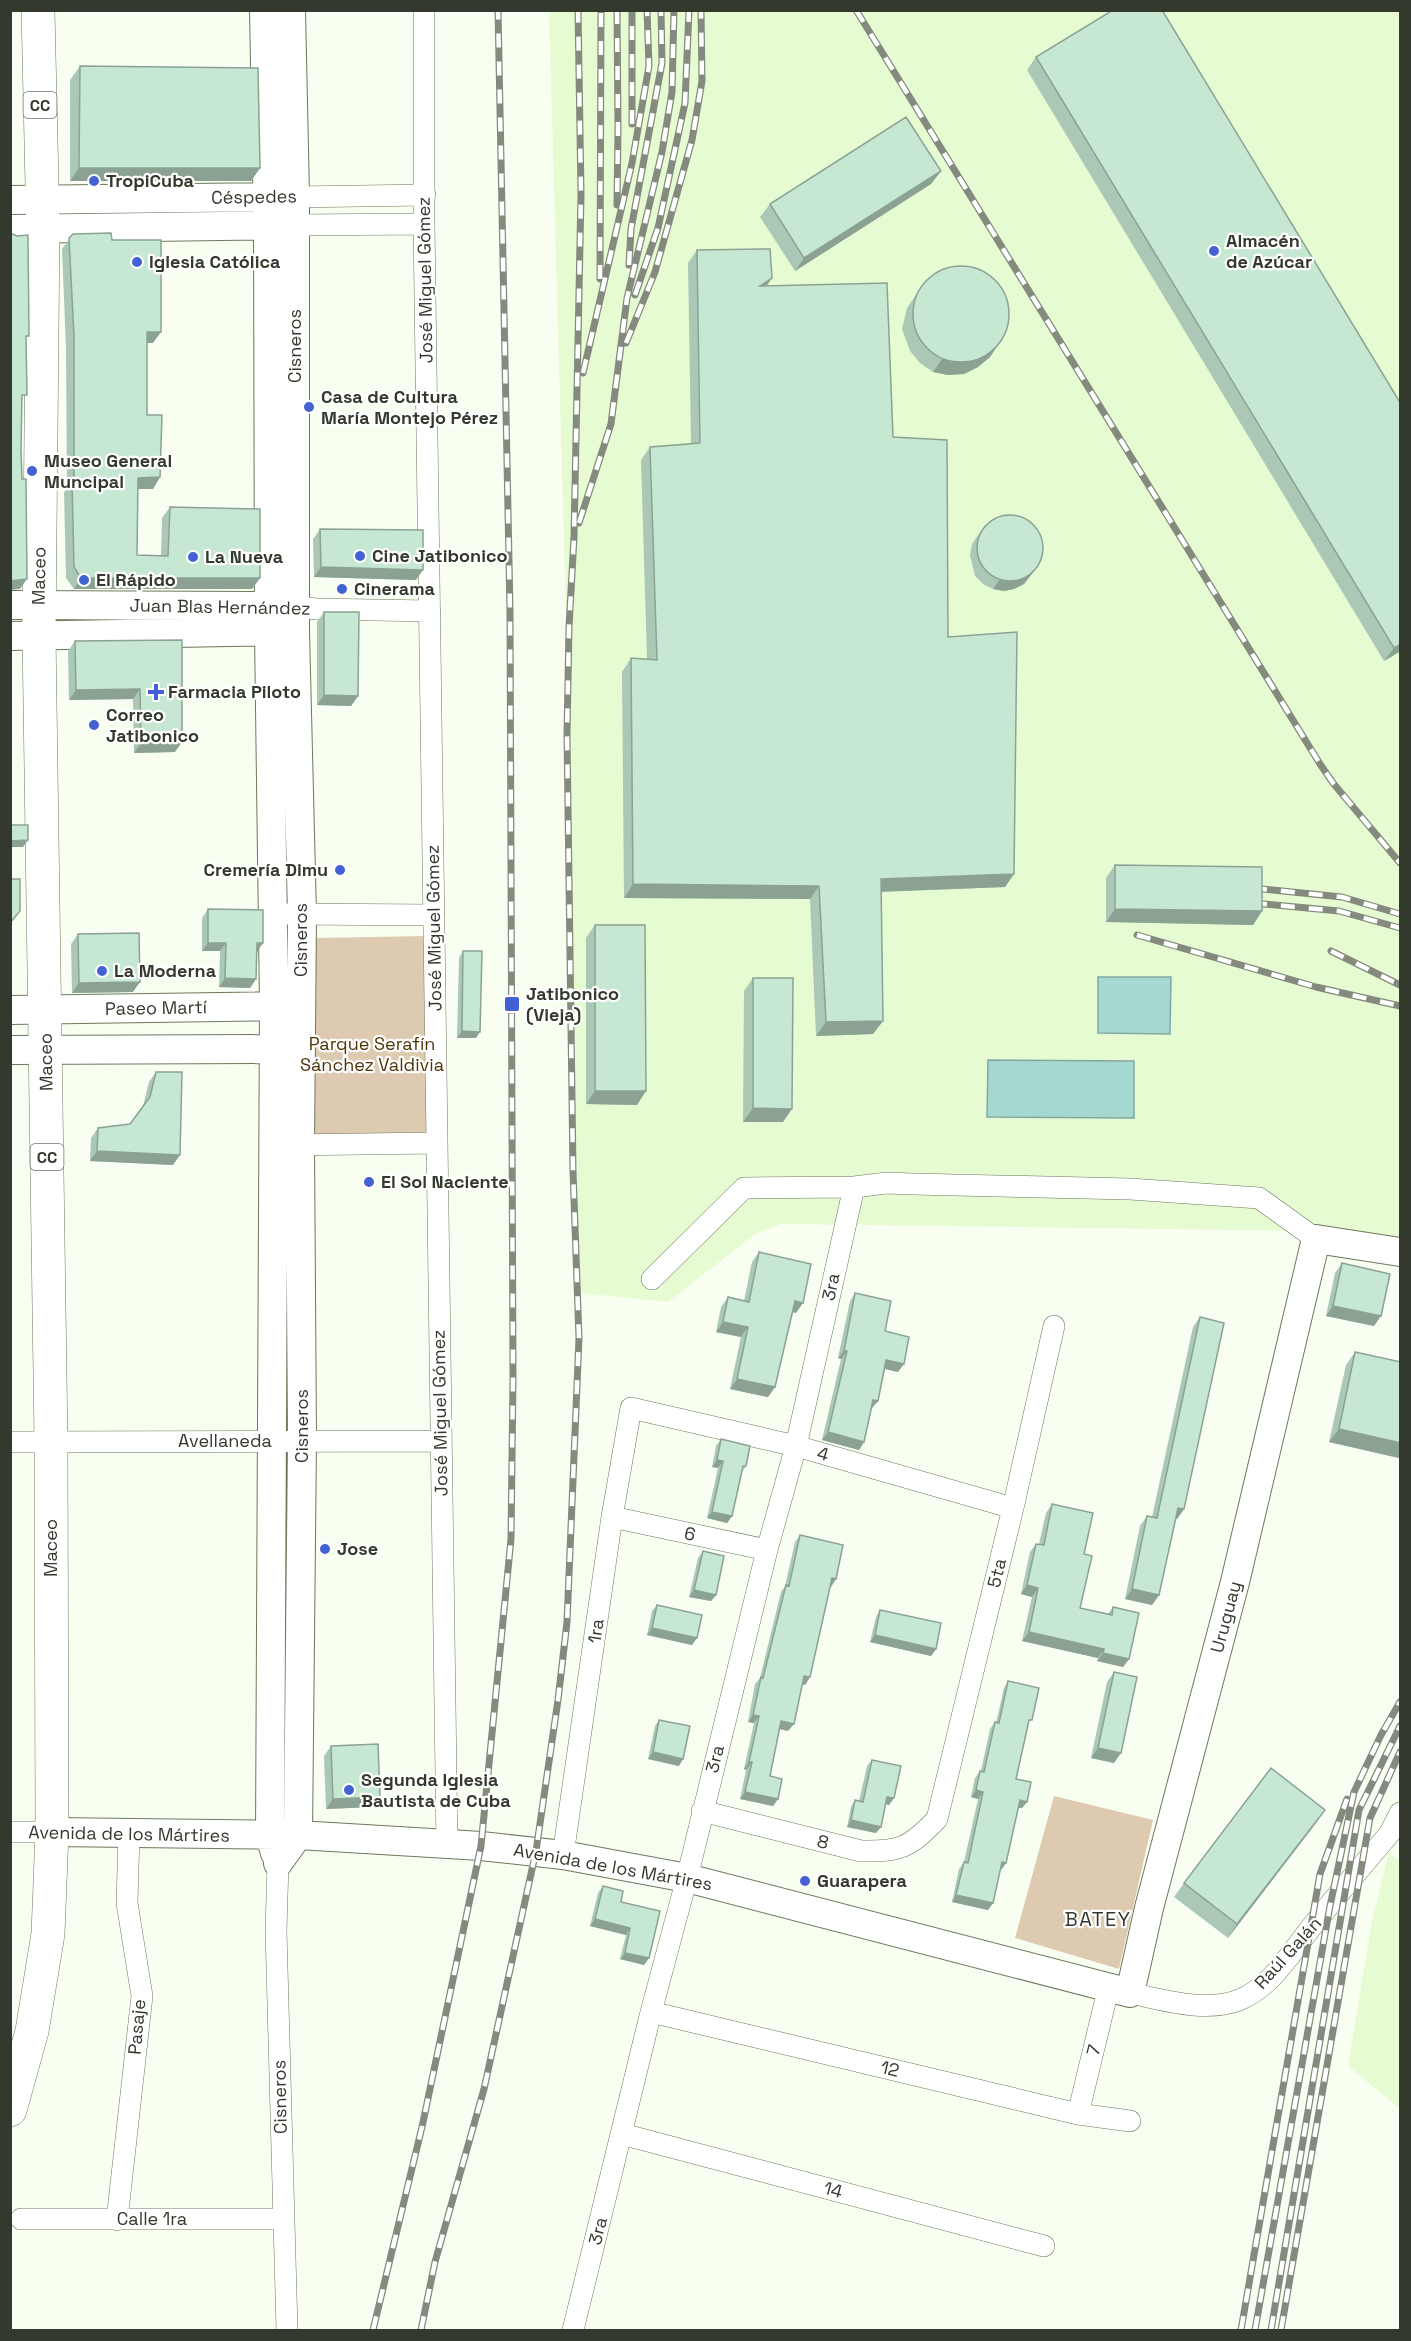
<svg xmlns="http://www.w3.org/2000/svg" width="1411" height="2341" font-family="'Space Grotesk',sans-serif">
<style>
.built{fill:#e7fbd3}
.green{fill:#decab0}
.water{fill:#a5d8d1;stroke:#83a8a0;stroke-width:1.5}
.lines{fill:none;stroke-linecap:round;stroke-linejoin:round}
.street-casing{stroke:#6b795c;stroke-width:22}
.secondary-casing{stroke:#6b795c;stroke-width:30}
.highway-casing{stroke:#6b795c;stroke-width:34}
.street{stroke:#fff;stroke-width:21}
.secondary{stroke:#fff;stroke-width:28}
.highway{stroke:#fff;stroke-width:33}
.rail-casing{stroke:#848a7d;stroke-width:7}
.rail{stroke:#fff;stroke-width:4.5;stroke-dasharray:14;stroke-linecap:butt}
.wall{fill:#aac8b5}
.shaded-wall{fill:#8ba293}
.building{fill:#c6e8d2;stroke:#8ba293;stroke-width:1.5}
.poi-dot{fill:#4262d4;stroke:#fff;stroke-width:2}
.labels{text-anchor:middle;stroke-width:4.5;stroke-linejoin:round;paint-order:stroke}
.shield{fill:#fff;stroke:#70746b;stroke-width:1.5}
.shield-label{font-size:16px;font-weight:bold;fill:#33392c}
.poi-label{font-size:18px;font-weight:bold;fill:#33392c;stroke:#fff;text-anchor:start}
.street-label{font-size:18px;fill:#33392c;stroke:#fff}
.park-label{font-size:18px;fill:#4e3408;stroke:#fff}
.neighbourhood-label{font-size:20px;letter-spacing:1.5px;fill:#33392c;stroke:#fff}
</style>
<rect width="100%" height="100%" fill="#f8fff1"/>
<path class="built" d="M549 11H1400V1252L1314 1231 781 1224 755 1234 668 1302 579 1293 567 651Z
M1389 1852 1400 1861V2109L1348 2066 1371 1926Z"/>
<path class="green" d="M427 936 431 1136 315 1134 314 938Z
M1054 1796 1153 1820 1119 1969 1015 1938Z"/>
<path class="water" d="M1098 977H1171L1170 1034 1098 1033Z
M988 1060 1134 1061V1118L987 1117Z"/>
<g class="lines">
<defs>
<path id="street" d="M424 10V224L447 1845
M295 197 425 195
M295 225 424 224
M295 607 317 609 430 611
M288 914 434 915
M287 1145 437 1143
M652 1279 744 1188 854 1187 887 1183 913 1184 1130 1189 1259 1198 1316 1239
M10 1442 440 1441
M612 1517 767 1550
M702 1811 861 1851C901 1852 910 1847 937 1819L1013 1508 1054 1326
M10 1832H52
M563 1855 612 1517 631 1408 796 1446 1013 1508
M278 1863 276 1931 287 2330
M1130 1993C1164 2000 1206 2013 1239 2000 1271 1987 1290 1954 1310 1929 1336 1896 1363 1865 1390 1833L1400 1813
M651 2012 1078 2114 1130 2121
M1078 2114 1109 1986
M622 2134 1044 2246
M21 2219H282
M117 2220 142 1996 127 1903 129 1834
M573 2330 651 2012 687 1878 767 1550 796 1446 854 1187"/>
<path id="secondary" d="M264 10 268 226 269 632 274 1006 270 1836 275 1853
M10 200 284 197
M10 229 287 225
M10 605 287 606
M10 636 287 631
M10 1010 293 1006
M10 1050 290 1049
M52 1832 298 1835 481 1846 563 1855 687 1878 1130 1993 1149 1908 1235 1582 1316 1239 1400 1252
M278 1863 298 1835 302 1440 300 1146 302 915 295 631V197L291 10"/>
<path id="highway" d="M10 2110 32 2031 48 1934 52 1832 51 1441 39 635 43 229 38 10"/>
</defs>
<use href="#street" class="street-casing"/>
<use href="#secondary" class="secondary-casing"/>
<use href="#highway" class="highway-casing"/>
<use href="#street" class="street"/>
<use href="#secondary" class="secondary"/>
<use href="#highway" class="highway"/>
<defs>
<path id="rail" d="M617 10 618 129 617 205
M856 10 1320 764 1333 783 1400 863
M632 124V10
M629 265 631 229 662 63 661 10
M600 279 601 10
M635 295 658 228 685 103 689 10
M626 343 655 272 692 140 702 81 701 10
M583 373 632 163 649 66 647 10
M579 523 611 424 627 298 662 152 672 92 674 10
M1253 888 1342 897 1400 914
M1253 903 1339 911 1400 928
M1137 935 1316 987 1400 1006
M1331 951 1400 985
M373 2330 422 2127 481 1846 511 1539 513 1379 510 611 498 10
M421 2330 435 2262 484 2089 536 1851 558 1700 567 1622 579 1338 573 1171 567 735 569 627 574 537 581 194 578 10
M1241 2330 1320 1874 1347 1799
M1255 2330 1330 1906 1354 1792 1381 1735 1400 1702
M1271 2330 1359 1810 1400 1726
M1281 2330 1370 1818 1400 1752"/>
</defs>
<use href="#rail" class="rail-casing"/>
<use href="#rail" class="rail"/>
</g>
<path class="wall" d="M1036 57 1401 651 1384 661 1027 70Z
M80 66 260 168 251 181H70V80Z
M941 171 931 184 795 271 760 217 770 204Z
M73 234 112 240 153 343H147V415L160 477 153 489H138L137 555 161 556 162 518 170 507 260 578 252 589H74L66 578 64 492 67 489 66 348 62 249Z
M697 250 767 286 893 437 1014 874 1005 887 881 892 883 1021 873 1034 816 1036 810 899 624 898 622 672 631 658 647 659 641 460 650 447 691 444 688 263Z
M924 283 999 343 990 357 978 367 964 374 948 375 933 372 920 363 910 351 902 329 907 308Z
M985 525 1038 566 1024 584 1014 589 1004 591 993 589 983 584 975 576 970 555 972 544Z
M320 529 416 580 314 577 313 539Z
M324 612 358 696 351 706 317 705V622Z
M182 640 175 752 134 753 133 699 69 700 68 651 75 641Z
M1115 865 1262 911 1253 925 1106 922V878Z
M208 909 257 952 256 979 250 988 219 987 220 951H202V918Z
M595 925 637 1105 586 1104V938Z
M78 934 133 992 72 993 71 944Z
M463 951 476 1038H457L459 958Z
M753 978 783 1122H743L744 991Z
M156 1072 173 1165 90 1161 91 1138 98 1128 130 1124 143 1106 149 1082Z
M759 1252 796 1313 793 1312 775 1387 768 1397 730 1389 741 1337 716 1332 721 1307 728 1297 744 1301 752 1262Z
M1342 1263 1374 1326 1326 1316 1335 1273Z
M855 1293 885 1331 898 1372 885 1369 878 1401 872 1408 864 1442 859 1450 822 1440 841 1359 838 1358 850 1301Z
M1200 1317 1184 1509 1177 1519H1175L1159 1595 1152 1605 1125 1599 1140 1526 1147 1516 1152 1517 1193 1327Z
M1355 1352 1401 1362V1455L1399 1458 1329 1442 1346 1365Z
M721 1439 746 1466 742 1472 732 1516 727 1523 707 1518 718 1468 712 1467 716 1446Z
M1052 1504 1084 1554 1080 1608 1108 1614 1113 1607 1129 1659 1123 1667 1097 1661 1098 1658 1022 1641 1032 1597 1021 1594 1030 1552 1036 1544H1039L1046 1513Z
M800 1535 836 1579 830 1587 810 1677 805 1685 802 1684 788 1731 780 1729 770 1776 778 1799 773 1806 740 1799 746 1770 744 1769 754 1723 748 1722 755 1684 760 1678 781 1592 785 1586 795 1542Z
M703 1551 716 1595 711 1601 689 1597 698 1558Z
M657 1605 692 1645 647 1635 652 1611Z
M880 1610 936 1649 931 1656 870 1642 876 1617Z
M1114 1672V1763L1091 1758 1107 1682Z
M1008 1681 1028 1727 1016 1779 1027 1802 1022 1808H1018L1002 1869H1000L993 1903 988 1910 952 1902 959 1869 964 1862 978 1799 971 1797 975 1778 980 1771H981L990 1729 995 1722 996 1723 1004 1688Z
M659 1720 679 1766 648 1759 655 1726Z
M331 1746 373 1807 326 1809 324 1756Z
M872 1760 889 1805 886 1804 876 1833 847 1827 851 1807 855 1800 859 1801 867 1766Z
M1316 1823 1228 1938 1174 1897 1184 1883Z
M603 1886 621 1902 649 1958 644 1965 620 1959 626 1935 590 1926 598 1893Z"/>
<path class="shaded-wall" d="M79 168H260L251 181H70Z
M941 171 931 184 795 271 804 258Z
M772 278 763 291 760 286Z
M147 332H161L153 343H139Z
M999 343 990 357 978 367 964 374 948 375 933 372 943 358Z
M160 477 153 489H130L138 478Z
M1038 566 1024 584 1014 589 1004 591 993 589 1000 579Z
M321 567 423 570 416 580 314 577Z
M81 578H260L252 589H74Z
M27 579 20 589 10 590V581Z
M1401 644V651L1384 661 1394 648Z
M140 689 133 699 69 700 76 690Z
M324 695 358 696 351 706 317 705Z
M182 742 175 752 134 753 141 743Z
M28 840 23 847H10V841Z
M1014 874 1005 887 872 892 881 879Z
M633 884 819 886 810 899 624 898Z
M1115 909 1262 911 1253 925 1106 922Z
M208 943H226L220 951H202Z
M257 943H263L257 952Z
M225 978 256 979 250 988 219 987Z
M140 982 133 992 72 993 79 983Z
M883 1021 873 1034 816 1036 826 1022Z
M462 1031 480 1032 476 1038H457Z
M595 1091H646L637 1105 586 1104Z
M753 1108 792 1109 783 1122H743Z
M97 1151 180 1155 173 1165 90 1161Z
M795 1301 803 1303 796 1313 788 1311Z
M1333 1306 1381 1316 1374 1326 1326 1316Z
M723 1322 748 1327 741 1337 716 1332Z
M844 1351H847L841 1359 838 1358Z
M886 1360 904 1364 898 1372 881 1368Z
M737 1379 775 1387 768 1397 730 1389Z
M873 1400 878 1401 872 1408 868 1407Z
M1339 1429 1401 1443V1455L1399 1458 1329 1442Z
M828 1432 864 1442 859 1450 822 1440Z
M717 1460 723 1461 718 1468 712 1467Z
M1178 1508 1184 1509 1177 1519 1171 1518Z
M712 1512 732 1516 727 1523 707 1518Z
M832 1578 836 1579 831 1587 827 1586Z
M1027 1585 1038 1588 1032 1597 1021 1594Z
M1132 1589 1159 1595 1152 1605 1125 1599Z
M694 1590 716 1595 711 1601 689 1597Z
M652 1628 697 1638 692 1645 647 1635Z
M1029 1632 1104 1649 1098 1658 1022 1641Z
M875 1635 936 1649 931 1656 870 1642Z
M1103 1653 1129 1659 1123 1667 1097 1661Z
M804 1676 810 1677 805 1685 799 1683Z
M753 1715 759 1716 754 1723 748 1722Z
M781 1721 794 1724 788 1731 776 1728Z
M1098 1748 1121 1753 1114 1763 1091 1758Z
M653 1752 683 1759 679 1766 648 1759Z
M749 1762H752L746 1770 744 1769Z
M976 1790 983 1792 978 1799 971 1797Z
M745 1792 778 1799 773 1806 740 1799Z
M380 1797 373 1807 326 1809 333 1799Z
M887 1797 894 1798 889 1805 883 1803Z
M1020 1800 1027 1802 1022 1808 1015 1807Z
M1325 1810 1316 1823 1228 1938 1237 1924Z
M851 1820 881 1827 876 1833 847 1827Z
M1002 1862 1006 1863 1002 1869 997 1868Z
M956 1895 993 1903 988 1910 952 1902Z
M595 1919 630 1928 626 1935 590 1926Z
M625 1953 649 1958 644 1965 620 1959Z"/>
<path class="building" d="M1113 10H1162L1401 404V644L1394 648 1036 57Z
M80 66 258 68 260 168H79Z
M906 117 941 171 804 258 770 204Z
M10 233 17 236 28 235 29 336H26L27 395H22L21 451 22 479H26L27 579 10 581Z
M111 233 112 240H161V332H147V415H162L160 477 138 478 137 555 168 556 170 507 260 509V578H81L74 567 72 481H74V336L69 238 73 234Z
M770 249 772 278 760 286 887 283 893 437 947 440 948 637 1017 632 1014 874 881 879 883 1021 826 1022 819 886 633 884 631 658 657 660 650 447 700 443 697 250Z
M913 314a48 48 0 1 1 96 0a48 48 0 1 1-96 0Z
M977 548a33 33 0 1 1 66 0a33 33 0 1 1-66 0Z
M320 529 423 530V570L321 567Z
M324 612H359L358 696 324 695Z
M182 640V742L141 743 140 689 76 690 75 641Z
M10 825H28V840L10 841Z
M1115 865 1262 867V911L1115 909Z
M10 879H20V911L10 923Z
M208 909 263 910V943H257L256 979 225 978 226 943H208Z
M595 925H645L646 1091H595Z
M139 933 140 982 79 983 78 934Z
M463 951H482L480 1032 462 1031Z
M753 978H793L792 1109 753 1108Z
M156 1072H182L180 1155 97 1151 98 1128 130 1124 150 1097Z
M759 1252 811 1264 803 1303 795 1301 775 1387 737 1379 748 1327 723 1322 728 1297 749 1302Z
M1342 1263 1390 1274 1381 1316 1333 1306Z
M855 1293 891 1301 885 1331 909 1337 904 1364 886 1360 878 1401 873 1400 864 1442 828 1432 847 1351H844Z
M1200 1317 1224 1323 1184 1509 1178 1508 1159 1595 1132 1589 1147 1516 1157 1518Z
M1355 1352 1401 1362V1443L1339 1429Z
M721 1439 750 1446 746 1466H743L732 1516 712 1512 723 1461 717 1460Z
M1052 1504 1093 1513 1084 1554 1092 1556 1080 1608 1112 1615 1113 1607 1139 1613 1129 1659 1103 1653 1104 1649 1029 1632 1038 1588 1027 1585 1036 1544 1044 1545Z
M800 1535 843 1545 836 1579 832 1578 810 1677 804 1676 794 1724 781 1721 770 1776 782 1779 778 1799 745 1792 752 1762H749L759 1716 753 1715 761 1677 763 1678 786 1585 789 1586Z
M703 1551 724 1556 716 1595 694 1590Z
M657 1605 702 1615 697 1638 652 1628Z
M880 1610 941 1623 936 1649 875 1635Z
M1114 1672 1137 1677 1121 1753 1098 1748Z
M1008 1681 1039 1688 1032 1720H1029L1016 1779 1031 1782 1027 1802 1020 1800 1006 1863 1002 1862 993 1903 956 1895 964 1862 968 1863 983 1792 976 1790 980 1771 984 1772 995 1722 999 1723Z
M659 1720 690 1726 683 1759 653 1752Z
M378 1744 380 1797 333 1799 331 1746Z
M872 1760 901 1766 894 1798 887 1797 881 1827 851 1820 855 1800 863 1802Z
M1271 1768 1325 1810 1237 1924 1184 1883Z
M603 1886 623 1891 621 1902 660 1911 649 1958 625 1953 630 1928 595 1919Z"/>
<g class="poi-dot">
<circle cx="94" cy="181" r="6"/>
<circle cx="1214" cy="251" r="6"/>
<circle cx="137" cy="262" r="6"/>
<circle cx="309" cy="407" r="6"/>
<circle cx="32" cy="471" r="6"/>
<circle cx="360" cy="556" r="6"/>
<circle cx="193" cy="557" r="6"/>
<circle cx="84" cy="580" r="6"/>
<circle cx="342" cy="589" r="6"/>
<path d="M153 683h6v6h6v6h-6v6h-6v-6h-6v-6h6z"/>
<circle cx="94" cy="725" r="6"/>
<circle cx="340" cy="870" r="6"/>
<circle cx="102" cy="971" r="6"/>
<rect x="504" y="996" width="16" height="16" rx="3"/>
<circle cx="369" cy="1182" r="6"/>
<circle cx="325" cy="1549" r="6"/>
<circle cx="349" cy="1790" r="6"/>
<circle cx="805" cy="1881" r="6"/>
</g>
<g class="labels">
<g class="shield">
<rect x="23.5" y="92" width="33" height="26" rx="4.5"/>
<rect x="30.5" y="1144" width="33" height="26" rx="4.5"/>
</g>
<g class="shield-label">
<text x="40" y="111">CC</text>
<text x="47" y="1163">CC</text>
</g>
<g class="poi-label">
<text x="106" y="187">TropiCuba</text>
<text x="1226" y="247">Almacén<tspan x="1226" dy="21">de Azúcar</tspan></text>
<text x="149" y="268">Iglesia Católica</text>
<text x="321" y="403">Casa de Cultura<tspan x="321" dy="21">María Montejo Pérez</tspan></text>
<text x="44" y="467">Museo General<tspan x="44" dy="21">Muncipal</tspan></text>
<text x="372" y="562">Cine Jatibonico</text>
<text x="205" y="563">La Nueva</text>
<text x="96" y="586">El Rápido</text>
<text x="354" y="595">Cinerama</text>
<text x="168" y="698">Farmacia Piloto</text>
<text x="106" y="721">Correo<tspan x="106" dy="21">Jatibonico</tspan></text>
<text x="328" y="876" text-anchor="end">Cremería Dimu</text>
<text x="114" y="977">La Moderna</text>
<text x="526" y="1000">Jatibonico<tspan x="526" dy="21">(Vieja)</tspan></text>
<text x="381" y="1188">El Sol Naciente</text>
<text x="337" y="1555">Jose</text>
<text x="361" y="1786">Segunda Iglesia<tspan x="361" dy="21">Bautista de Cuba</tspan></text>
<text x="817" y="1887">Guarapera</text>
</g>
<g class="street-label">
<text transform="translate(254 197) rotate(-1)" y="6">Céspedes</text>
<text transform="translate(425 280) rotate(-91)" y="6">José Miguel Gómez</text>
<text transform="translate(295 346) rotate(-90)" y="6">Cisneros</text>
<text transform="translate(39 576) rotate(-89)" y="6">Maceo</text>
<text transform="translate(220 607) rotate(1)" y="6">Juan Blas Hernández</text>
<text transform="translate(434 928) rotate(-91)" y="6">José Miguel Gómez</text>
<text transform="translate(301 940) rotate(-90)" y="6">Cisneros</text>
<text transform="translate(156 1008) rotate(-1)" y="6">Paseo Martí</text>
<text transform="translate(46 1062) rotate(-91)" y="6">Maceo</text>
<text transform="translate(831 1287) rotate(-78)" y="6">3ra</text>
<text transform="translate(440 1413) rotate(-91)" y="6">José Miguel Gómez</text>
<text transform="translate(302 1426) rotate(-90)" y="6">Cisneros</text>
<text x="225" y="1447">Avellaneda</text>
<text transform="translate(823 1454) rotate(16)" y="6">4</text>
<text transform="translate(690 1534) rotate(12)" y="6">6</text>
<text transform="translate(51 1548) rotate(-90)" y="6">Maceo</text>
<text transform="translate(997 1573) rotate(-76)" y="6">5ta</text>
<text transform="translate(1226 1617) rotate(-75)" y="6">Uruguay</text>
<text transform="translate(596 1631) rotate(-82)" y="6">1ra</text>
<text transform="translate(715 1759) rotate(-76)" y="6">3ra</text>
<text transform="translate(129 1834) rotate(1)" y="6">Avenida de los Mártires</text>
<text transform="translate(823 1842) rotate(14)" y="6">8</text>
<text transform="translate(613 1867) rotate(10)" y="6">Avenida de los Mártires</text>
<text transform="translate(1288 1953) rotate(-48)" y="6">Raúl Galán</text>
<text transform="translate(137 2027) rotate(-85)" y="6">Pasaje</text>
<text transform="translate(1094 2050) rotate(-76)" y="6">7</text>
<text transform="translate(890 2069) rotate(13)" y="6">12</text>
<text transform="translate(280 2097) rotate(-91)" y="6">Cisneros</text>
<text transform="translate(833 2190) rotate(15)" y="6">14</text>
<text x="152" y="2225">Calle 1ra</text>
<text transform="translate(598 2231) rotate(-76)" y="6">3ra</text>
</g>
<g class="park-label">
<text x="372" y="1050">Parque Serafín<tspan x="372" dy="21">Sánchez Valdivia</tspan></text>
</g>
<g class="neighbourhood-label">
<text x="1098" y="1926">BATEY</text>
</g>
</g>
<rect width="1411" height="2341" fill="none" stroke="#33392c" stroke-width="24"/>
</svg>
